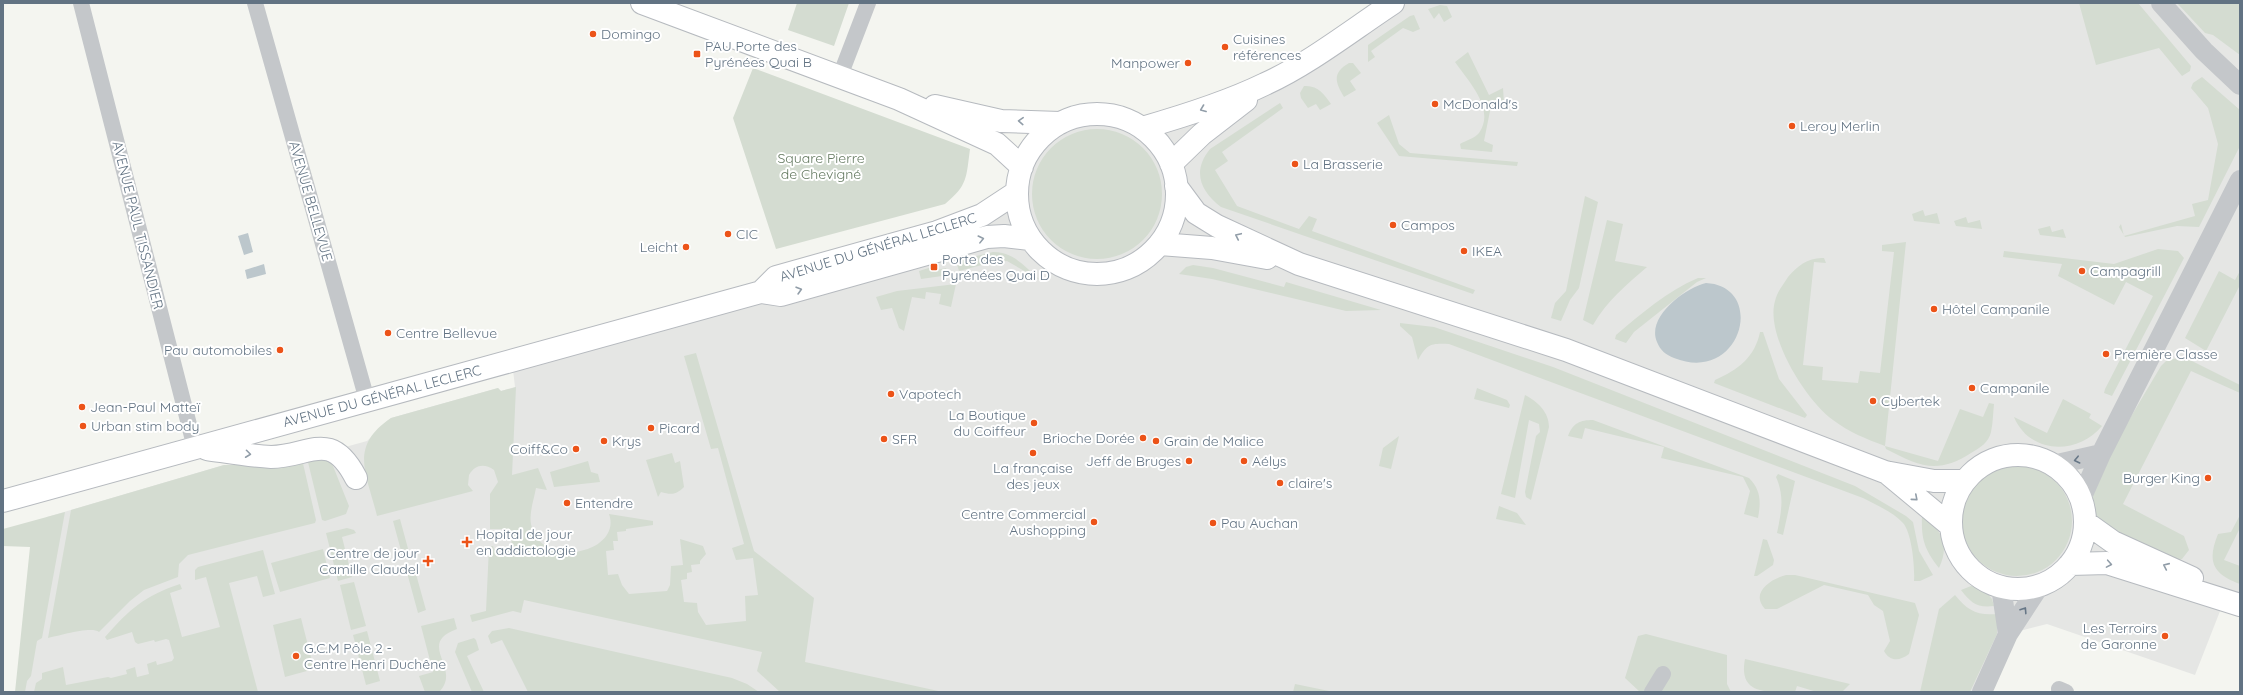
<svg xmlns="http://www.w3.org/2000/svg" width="2243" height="695" font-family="Quicksand,sans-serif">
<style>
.built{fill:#e5e6e4}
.green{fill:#d4dcd1}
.water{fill:#bcc7cc}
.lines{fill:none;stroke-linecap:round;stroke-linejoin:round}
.secondary-casing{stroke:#b6babf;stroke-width:24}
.minor{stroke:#c4c7ca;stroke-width:16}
.tertiary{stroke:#c4c7ca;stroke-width:20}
.secondary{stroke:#fff;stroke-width:22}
.oneway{stroke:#919da8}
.oneway2{stroke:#677787}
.poi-dot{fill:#ec5318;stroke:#fff;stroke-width:1.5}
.labels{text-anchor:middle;stroke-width:4;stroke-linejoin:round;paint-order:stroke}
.poi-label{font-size:14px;fill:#627383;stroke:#fff;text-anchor:start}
.park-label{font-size:14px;fill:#657a61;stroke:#fff}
.street-label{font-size:14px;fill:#627383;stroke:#fff}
</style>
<rect width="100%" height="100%" fill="#f4f5f0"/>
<path class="built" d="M1393 3H2240V605L2224 601 2195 675 2047 624 2008 634 1982 692H20L47 517 224 465 284 464 367 441 391 418 498 388 501 391 515 387 512 361 849 257 1017 192 1022 167 1031 149 1044 134 1060 123 1081 116 1102 115 1123 119 1142 128 1189 114Z"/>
<path class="green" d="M797 3H849L834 46 788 30Z
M2079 3H2138L2191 66 2190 71 2182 76 2159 48 2096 65Z
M2177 3H2240V55L2213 35 2205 33Z
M1440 5 1447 6 1452 17 1444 22 1439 13 1434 19 1428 9Z
M1414 15 1420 29 1413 32 1403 28 1371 51 1375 57 1368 62V45L1410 16Z
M1468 52 1489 95 1503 88 1504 103 1492 101 1484 141 1493 145 1492 152 1461 149 1460 144C1465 141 1475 138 1479 133 1496 109 1468 81 1455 62Z
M1349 63H1353L1361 73 1350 81 1356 90 1344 97C1335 82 1332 73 1349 63Z
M753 68 970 149C966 178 968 185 945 204L776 249 733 118Z
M2202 77 2240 110V146L2199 227 2177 226 2125 237 2119 227 2121 224 2124 236 2195 216 2192 204 2208 200 2218 144 2208 108 2191 88 2193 83Z
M1304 86C1318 85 1324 94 1331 104L1320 110 1316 104 1308 108 1301 98 1300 93Z
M1280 103 1283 108 1222 152 1228 161 1215 170 1237 206 1299 229 1309 216 1317 219 1312 231 1475 290 1473 294 1221 207C1200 191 1192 171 1210 149Z
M1389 115 1399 144 1410 153 1518 162 1517 166 1399 156 1377 123Z
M1032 194a65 65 0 1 1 130 0a65 65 0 1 1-130 0Z
M1585 196 1598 202 1579 288 1570 300 1561 321 1551 318 1555 303 1566 291Z
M1923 210 1925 216 1937 213 1940 224 1914 221 1912 214Z
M1966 217 1968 223 1980 220 1982 229 1956 226 1954 221Z
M1607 220 1623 224 1615 261 1647 267C1626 285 1607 301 1593 325L1583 320Z
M2050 226 2052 232 2063 229 2066 238 2040 235 2038 229Z
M1906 242 1885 446 1938 461 1960 409 1983 417 1989 403 1994 404C1993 413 1993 423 1991 432 1989 442 1980 448 1971 453 1937 475 1919 466 1886 449L1885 446C1866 439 1849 432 1833 420 1806 401 1765 335 1775 301 1777 292 1783 285 1788 277 1797 266 1809 257 1824 258L1826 263 1814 262 1803 365 1823 367 1822 380 1858 383 1860 371 1880 373 1894 252 1882 251V245Z
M2158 249 2178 251 2184 258 2112 396 2104 393 2105 389 2153 296 2126 282 2114 305 2058 276 2062 264 2003 257 2004 251 2114 264Z
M993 252C1014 252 1025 267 1040 280L1007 261 993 262 959 271 956 261Z
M1193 265 1213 268 1284 287 1286 282 1381 310 1346 311 1212 279 1179 274 1186 267Z
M935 266 936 270 946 268 949 275 921 279 919 271Z
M2219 271 2235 280 2240 271V285L2206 351 2185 338Z
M1698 278H1706L1697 282 1634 332 1626 343 1615 339 1616 335C1641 314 1667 291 1698 278Z
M956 284 951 307 939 304 941 294 926 292 925 299 912 297 904 331 899 328 892 308 881 310 876 297 897 291Z
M1400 323 1434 327 1553 367 1855 486 1906 516 1913 522 1919 551 1933 575 1920 581H1914C1915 568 1912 533 1903 523 1893 512 1876 505 1863 498L1449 344C1431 343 1427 344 1418 360L1412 337 1400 326Z
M1760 332H1763L1779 379 1807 415 1805 418 1714 383 1715 380C1738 370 1755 357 1760 332Z
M696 353 754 551 814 598 805 662 943 692H780L757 671 762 652 524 600 521 613 513 611 472 622 470 615 486 611 489 547 493 546 494 549 505 550V547H511L512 538 505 537V529H490V494L498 482 494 470C484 463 475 465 469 475L468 485 473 491 377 516C367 474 348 447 391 418L498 388 501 391 516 387 512 475 538 468 547 490 536 488C534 499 529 513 531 524 540 571 623 553 609 514L653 521V525L626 529V531L617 532 618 541H613L614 550 606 551 608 575 618 574 622 585 629 594 667 591 670 585 671 566 683 565 680 539 703 546 706 554 700 561V564L691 565 692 572 687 573V579L681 580 684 602 697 603 698 612 706 625 746 621 745 596 758 595 753 558 736 560 732 548 744 544 718 448 711 449 684 356Z
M2179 358 2188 359 2240 385V393L2191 371 2123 504 2184 536 2189 550 2182 559 2176 561C2161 554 2146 548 2131 541 2100 528 2084 521 2091 484L2161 366 2167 360Z
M1477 388 1507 400 1510 405 1509 408 1474 399Z
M1525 395C1538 402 1549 412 1549 427L1531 500 1526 497 1525 492 1536 436 1540 432 1539 424 1529 420 1515 498 1501 494Z
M2063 399 2091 414 2089 418 2102 426C2078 455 2030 455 2014 417L2047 433Z
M1593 420 1749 478C1761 490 1761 502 1758 518L1744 514 1750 491 1743 477 1661 458 1664 447 1585 428 1582 439 1568 436C1573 423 1580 420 1593 420Z
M1399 436 1391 469 1379 466 1383 448Z
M672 453 675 463 680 461 684 487C676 495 671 495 661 492L658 497 646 460Z
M307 458H327L333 466 349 506 346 514 325 521 322 520Z
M302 459 316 520 315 523 188 555 179 564 178 577 144 590 130 601 99 632C91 626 59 636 48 638L71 510 224 465 284 464Z
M588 461 591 472 598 474 600 482 554 487 550 472Z
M1962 521a55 55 0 1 1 110 0a55 55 0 1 1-110 0Z
M1778 474 1795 481 1783 535 1777 533C1781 513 1785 497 1776 477Z
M1499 506 1517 513 1526 525 1496 519Z
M65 512 42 638 37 641 31 676 27 681 25 692H15L30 547 3 546V529Z
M2240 515V528L2224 560 2240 566V584C2212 574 2207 561 2218 534L2231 532Z
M1922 516C1942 530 1950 544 1939 568 1925 550 1921 540 1922 516Z
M400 519 410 556 403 558 393 521Z
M347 528 354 530 356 533 342 537 352 577 338 581 326 533Z
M1763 539 1767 540 1774 560 1773 565 1757 576H1754Z
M323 549 330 578 280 592 271 563Z
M263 550 275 594 263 597 257 576 229 583 258 692H34L36 683 42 679V673L63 667 66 685 108 677 111 678 127 674 126 670 135 667 137 677 149 674 147 664 156 661 157 665 172 661 174 658 169 640 166 639 155 642 154 640 138 644 135 642 132 632 107 640 105 637C130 609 144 596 180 584L182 589 170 593 182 637 220 627 206 577 195 580V570L198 567Z
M414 567 426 610 418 613 406 569Z
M1786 575H1795L1915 603 1919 615 1909 654C1900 661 1890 662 1884 651L1890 641 1883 611 1874 605 1868 595 1824 585 1777 609H1765C1750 593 1770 579 1786 575Z
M354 582 366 626 351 630 340 585Z
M1971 586 1982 587 1992 599 1994 606C1977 608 1971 603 1961 590Z
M1955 595C1967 610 1977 616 1997 614V634L1970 692H1920L1939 609Z
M301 618 314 669 285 677 273 625Z
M454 618 457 629C415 644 463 668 439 692H425L419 676 433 672 421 626Z
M509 628 732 678 747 684 759 692H528L502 640 491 644 488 636 492 631Z
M367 631 380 681 366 685 353 635Z
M1646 634 1727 655V684L1731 692H1640L1625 678 1637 639 1638 636Z
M474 638 476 640 479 650 467 656 484 692H472L455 652 458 643Z
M1745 659 1850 684 1842 692H1817L1797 686 1795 692C1767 692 1738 695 1745 659Z
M1295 684 1334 692H1293Z"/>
<path class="water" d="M248 233 253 252 244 255 238 236Z
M264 264 266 274 247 279 245 270Z
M1706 283C1767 286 1742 385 1674 358 1666 355 1660 350 1657 342 1646 317 1685 288 1706 283Z"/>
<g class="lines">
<defs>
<path id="secondary" d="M642 3 899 99 997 144 1022 167
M935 106 1001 121 1060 123
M1017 194a80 80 0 1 1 160 0a80 80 0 1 1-160 0Z
M1142 128C1184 116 1226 103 1265 84 1309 64 1352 30 1393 3
M1171 164 1202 134 1246 100
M1176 186 1196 213 1217 226 1299 264 1566 350 1885 472 1934 481H1965
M1160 244 1212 248 1267 258
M761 292 776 277 937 232 982 215 1017 192
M207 449C228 452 250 456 271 457 309 457 330 428 356 478
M1951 522a67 67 0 1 1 134 0a67 67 0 1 1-134 0Z
M1886 472 1951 526
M3 501 761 292 781 295 987 237 1004 236 1030 239
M2085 522 2113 542 2192 578
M2070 564 2107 563 2240 605"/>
</defs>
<use href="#secondary" class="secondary-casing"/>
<path class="minor" d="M81 3 195 448
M255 3 367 400
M840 76 868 3
M2059 689 2066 692
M1652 692 1663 674"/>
<path class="tertiary" d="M2161 3 2204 51 2240 85
M2053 465 2101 454
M2081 499 2101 454 2240 180
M2001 587 2008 634
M1982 692 2008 634 2040 585"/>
<use href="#secondary" class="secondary"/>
</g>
<defs><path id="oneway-chevron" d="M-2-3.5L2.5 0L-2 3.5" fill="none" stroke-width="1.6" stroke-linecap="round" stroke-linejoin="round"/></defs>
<g class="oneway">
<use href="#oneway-chevron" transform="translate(1203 109) rotate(159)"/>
<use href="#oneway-chevron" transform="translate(1021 121) rotate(-177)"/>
<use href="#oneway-chevron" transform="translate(1238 236) rotate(-155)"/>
<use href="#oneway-chevron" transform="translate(981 239) rotate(-14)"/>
<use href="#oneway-chevron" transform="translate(799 290) rotate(-16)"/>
<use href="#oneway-chevron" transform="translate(248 454) rotate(7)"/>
<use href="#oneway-chevron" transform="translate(1915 498) rotate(41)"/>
<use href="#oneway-chevron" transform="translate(2109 564) rotate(10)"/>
<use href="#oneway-chevron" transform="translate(2166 566) rotate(-156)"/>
</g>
<g class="oneway2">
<use href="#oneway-chevron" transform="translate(2077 460) rotate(167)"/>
<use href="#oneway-chevron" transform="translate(2024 610) rotate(-57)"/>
</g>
<g class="poi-dot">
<circle cx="593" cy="34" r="4"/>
<circle cx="1225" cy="47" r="4"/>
<rect x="693" y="50" width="8" height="8" rx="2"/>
<circle cx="1188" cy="63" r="4"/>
<circle cx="1435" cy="104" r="4"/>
<circle cx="1792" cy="126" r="4"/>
<circle cx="1295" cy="164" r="4"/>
<circle cx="1393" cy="225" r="4"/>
<circle cx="728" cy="234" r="4"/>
<circle cx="686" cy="247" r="4"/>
<circle cx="1464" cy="251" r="4"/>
<rect x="930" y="263" width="8" height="8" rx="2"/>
<circle cx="2082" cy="271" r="4"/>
<circle cx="1934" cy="309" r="4"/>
<circle cx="388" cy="333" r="4"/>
<circle cx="280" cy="350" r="4"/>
<circle cx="2106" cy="354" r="4"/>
<circle cx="1972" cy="388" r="4"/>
<circle cx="891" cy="394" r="4"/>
<circle cx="1873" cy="401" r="4"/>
<circle cx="82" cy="407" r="4"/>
<circle cx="1034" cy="423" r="4"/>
<circle cx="83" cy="426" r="4"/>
<circle cx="651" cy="428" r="4"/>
<circle cx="1143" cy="438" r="4"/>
<circle cx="884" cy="439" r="4"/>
<circle cx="604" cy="441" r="4"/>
<circle cx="1156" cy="441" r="4"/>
<circle cx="576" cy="449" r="4"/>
<circle cx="1033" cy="453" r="4"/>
<circle cx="1189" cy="461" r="4"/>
<circle cx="1244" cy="461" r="4"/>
<circle cx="2208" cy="478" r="4"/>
<circle cx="1280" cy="483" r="4"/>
<circle cx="567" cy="503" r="4"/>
<circle cx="1094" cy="522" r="4"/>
<circle cx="1213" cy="523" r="4"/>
<path d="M465 536h4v4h4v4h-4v4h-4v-4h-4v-4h4z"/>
<path d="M426 555h4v4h4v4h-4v4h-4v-4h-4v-4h4z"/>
<circle cx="2165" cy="636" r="4"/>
<circle cx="296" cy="656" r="4"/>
</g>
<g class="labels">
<g class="poi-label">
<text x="601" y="39">Domingo</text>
<text x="1233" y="44">Cuisines<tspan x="1233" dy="16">références</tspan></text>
<text x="705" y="51">PAU Porte des<tspan x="705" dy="16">Pyrénées Quai B</tspan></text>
<text x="1180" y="68" text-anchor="end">Manpower</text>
<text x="1443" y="109">McDonald's</text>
<text x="1800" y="131">Leroy Merlin</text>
<text x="1303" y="169">La Brasserie</text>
<text x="1401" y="230">Campos</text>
<text x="736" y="239">CIC</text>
<text x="678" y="252" text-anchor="end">Leicht</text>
<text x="1472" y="256">IKEA</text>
<text x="942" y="264">Porte des<tspan x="942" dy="16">Pyrénées Quai D</tspan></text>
<text x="2090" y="276">Campagrill</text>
<text x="1942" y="314">Hôtel Campanile</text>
<text x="396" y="338">Centre Bellevue</text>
<text x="272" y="355" text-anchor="end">Pau automobiles</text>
<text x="2114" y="359">Première Classe</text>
<text x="1980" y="393">Campanile</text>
<text x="899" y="399">Vapotech</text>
<text x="1881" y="406">Cybertek</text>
<text x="90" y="412">Jean-Paul Matteï</text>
<text x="1026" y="420" text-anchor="end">La Boutique<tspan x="1026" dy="16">du Coiffeur</tspan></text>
<text x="91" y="431">Urban stim body</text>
<text x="659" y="433">Picard</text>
<text x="1135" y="443" text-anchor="end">Brioche Dorée</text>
<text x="892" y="444">SFR</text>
<text x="612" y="446">Krys</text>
<text x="1164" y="446">Grain de Malice</text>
<text x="568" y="454" text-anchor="end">Coiff&amp;Co</text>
<text x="1181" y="466" text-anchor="end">Jeff de Bruges</text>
<text x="1252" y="466">Aélys</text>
<text x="1033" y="473" text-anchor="middle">La française<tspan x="1033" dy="16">des jeux</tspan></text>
<text x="2200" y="483" text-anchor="end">Burger King</text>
<text x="1288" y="488">claire's</text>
<text x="575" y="508">Entendre</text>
<text x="1086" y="519" text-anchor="end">Centre Commercial<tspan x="1086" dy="16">Aushopping</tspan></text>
<text x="1221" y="528">Pau Auchan</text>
<text x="476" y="539">Hopital de jour<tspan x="476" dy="16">en addictologie</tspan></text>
<text x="419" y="558" text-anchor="end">Centre de jour<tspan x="419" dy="16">Camille Claudel</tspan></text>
<text x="2157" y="633" text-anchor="end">Les Terroirs<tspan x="2157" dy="16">de Garonne</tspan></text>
<text x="304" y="653">G.C.M Pôle 2 -<tspan x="304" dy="16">Centre Henri Duchêne</tspan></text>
</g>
<g class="park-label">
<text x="821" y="163">Square Pierre<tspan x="821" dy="16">de Chevigné</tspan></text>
</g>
<g class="street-label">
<text transform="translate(311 201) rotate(74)" y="5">AVENUE BELLEVUE</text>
<text transform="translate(138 225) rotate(76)" y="5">AVENUE PAUL TISSANDIER</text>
<text transform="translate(878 247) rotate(-17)" y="5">AVENUE DU GÉNÉRAL LECLERC</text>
<text transform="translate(382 396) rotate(-15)" y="5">AVENUE DU GÉNÉRAL LECLERC</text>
</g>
</g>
<rect width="2243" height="695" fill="none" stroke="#627383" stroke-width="8"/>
</svg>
